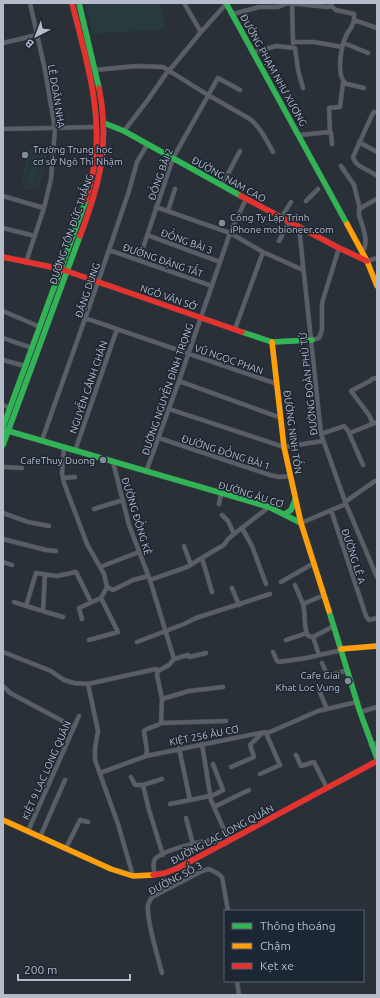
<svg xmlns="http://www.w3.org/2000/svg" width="380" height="998" font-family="Ubuntu,sans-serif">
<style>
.green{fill:#273a3e;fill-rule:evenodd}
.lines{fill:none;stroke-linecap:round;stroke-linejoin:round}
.street-casing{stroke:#484c53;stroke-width:5}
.fast-casing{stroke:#484c53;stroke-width:6}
.slow-casing{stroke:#484c53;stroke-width:6}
.jam-casing{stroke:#484c53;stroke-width:6}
.street{stroke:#5a5e66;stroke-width:4}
.fast{stroke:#30b455;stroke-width:5.5}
.slow{stroke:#ff9f0a;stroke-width:5.5}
.jam{stroke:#e5322d;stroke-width:5.5}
.poi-dot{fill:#848b96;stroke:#1d2633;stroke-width:1.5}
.labels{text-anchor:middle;stroke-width:3;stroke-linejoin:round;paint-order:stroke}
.street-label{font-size:10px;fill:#b4bcc9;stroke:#1d2633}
.poi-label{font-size:10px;fill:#b4bcc9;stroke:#1d2633;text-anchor:start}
</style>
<rect width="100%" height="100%" fill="#2a3038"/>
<path class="green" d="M86 3H161L165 29 92 34Z
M37 149 42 150 46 156C44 165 43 176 40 184 36 192 22 191 22 181 22 171 28 160 30 151ZM36 151 43 154 44 157 37 183 33 188 27 186 25 184V179L33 152Z
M33 153 43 155 39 170 30 168Z
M29 169 38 171 34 186 25 183Z"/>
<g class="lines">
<defs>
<path id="street" d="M184 3 201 32
M292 3 293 43
M331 6 336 10 354 14V20L377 28
M233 14 259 7H278L288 3 328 7 331 6 332 3
M293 42H314L342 47
M3 43 37 35
M344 43 368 53
M254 52 276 46 295 48 298 70 303 88
M95 70 136 66 163 67 208 95 250 119C261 128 266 140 273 152
M345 83C336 74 341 45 347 34 350 28 352 29 354 20
M377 112H374L372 115 353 157C355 167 370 170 377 176
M3 129 96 127
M124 131 147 101 168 71 173 66 201 32 227 3
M299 135 330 132
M359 142 377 152
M332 144 331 133 330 132 329 108 340 107 343 83 364 88
M341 166 354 185 360 209
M222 185 240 151
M3 196 44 208
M306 201 318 189
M156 207 230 233 263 252 303 270
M168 211 175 189
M281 218 291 202
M299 227 321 434 346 504 377 577
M3 228 35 236
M147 235 220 262
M279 241 289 222
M109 250 212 286
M362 252C370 243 362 225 359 215V210L364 206 377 199
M139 260 173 158 218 78 240 90
M367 261 377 258
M26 262 44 208 51 179 55 129 45 70 30 3
M3 311 40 327
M85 318 277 384
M235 329 263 252
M3 338 32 348
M312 340 319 338 322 330V303L339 248
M3 360 25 366
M179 381 281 418
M3 405 10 408
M169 409 284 447 323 441
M373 424 369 415 351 391 370 381 372 379 377 378
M349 433 363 465
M321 434 344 426 350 433 377 422
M159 438 270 475 279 477 290 476
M42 440 98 282 129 191 137 162 147 145
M64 447 62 473 64 483 87 544 104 574 107 587
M75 451 117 329
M113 462 129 525 150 580 174 659 169 665 158 671
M3 467 22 468
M146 472 179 381 230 233 246 199
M63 478 75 477
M345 502 375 481
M219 504 221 494
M94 509 123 500
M331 510 366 616 369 620 377 618
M3 513 28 522 49 526
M222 515 228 521 234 534
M301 523 346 504
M242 528 252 546 266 584
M3 539 46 550 56 551
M184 546 191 565
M202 558 212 592
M3 562 12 565
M100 567 139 552
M150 580 187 567 215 550 224 545 228 539 234 534 269 507
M281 582 314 563
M295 585 303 604
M107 587 113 590 133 580 148 576
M232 588 239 605
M324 595 303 604C306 615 303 627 308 636L313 637 334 626
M14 602 26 606
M43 611 45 574
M63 617 26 606 36 573 57 576 76 572 91 602
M82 619 79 608 101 598 107 587
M313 637 319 655
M89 640 118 632 101 598
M286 640 307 633
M137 642 184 624 196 618 270 594
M3 652 51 671 64 680 74 683 88 684 156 669 158 671
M273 652 277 661 279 662 306 658 342 650
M174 659 188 655 189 657 206 653
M322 663 328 676 348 670
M88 684 98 731 95 748V760L118 824 133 876
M3 686 10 693 74 727
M319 690 327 709
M162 699 189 691 223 687
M360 712 377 707
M161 723 226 721
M202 744 211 800 229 841
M371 745 377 743
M179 748 190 800
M296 755 301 766 314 762 327 788
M146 756 147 751 144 731C148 727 156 727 161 723L162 699 157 675 158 671
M231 767 254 757 250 745 262 733
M100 773 146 756 260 733 270 732 318 711 357 702
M260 774 280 765 266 733
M131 777 135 785H143
M162 779 143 785 149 810 163 855
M210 797 223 790 213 764
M170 804 210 796
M214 807 249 790
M186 818 193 844
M28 831 79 716
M40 837 65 780
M66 848 80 820 88 822
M155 875C154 870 152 864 155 859 163 850 204 840 216 840 219 841 222 842 225 844
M162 973C158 957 146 920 148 905 149 902 150 900 152 897L202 871 209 869 217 873 222 877 228 911
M237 981 239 995"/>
<path id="fast" d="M79 3 99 88
M226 3 347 224
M104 123 124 131 241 196
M242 332 272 342 312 340
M3 427 86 200
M5 430 269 507 301 523
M3 445 80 236
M285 514 291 510 295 500
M329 611 360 712 377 758"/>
<path id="slow" d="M347 224 367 261 377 286
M272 342 284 447 301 523 329 611
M341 649 377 646
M3 820 111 869 133 876 153 875"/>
<path id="jam" d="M72 3C84 51 100 101 96 152 95 168 90 184 86 200
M241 196 339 248 367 261
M80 236C100 184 110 144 99 88
M3 257 61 269 242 332
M153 875 165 873 178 868 377 761"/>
</defs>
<use href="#street" class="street-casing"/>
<use href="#fast" class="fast-casing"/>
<use href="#slow" class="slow-casing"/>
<use href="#jam" class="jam-casing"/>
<use href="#street" class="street"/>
<use href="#fast" class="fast"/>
<use href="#slow" class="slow"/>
<use href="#jam" class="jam"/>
</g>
<g class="poi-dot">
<circle cx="25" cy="155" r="4"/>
<circle cx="222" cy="223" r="4"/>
<circle cx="103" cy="460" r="4"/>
<circle cx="348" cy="681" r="4"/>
</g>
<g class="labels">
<g class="street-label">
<text transform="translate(274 70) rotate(61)" y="4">ĐƯỜNG PHẠM NHƯ XƯƠNG</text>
<text transform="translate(57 96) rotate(81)" y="4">LÊ DOÃN NHẠ</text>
<text transform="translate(160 174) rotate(-70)" y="4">ĐỒNG BÀI 2</text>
<text transform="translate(229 179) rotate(29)" y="4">ĐƯỜNG NAM CAO</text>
<text transform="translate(71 229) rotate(-71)" y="4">ĐƯỜNG TÔN ĐỨC THẮNG</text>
<text transform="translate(187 241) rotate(20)" y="4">ĐỒNG BÀI 3</text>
<text transform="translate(163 260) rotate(19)" y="4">ĐƯỜNG ĐẶNG TẤT</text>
<text transform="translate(87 290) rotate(-71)" y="4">ĐẶNG DUNG</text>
<text transform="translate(169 297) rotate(19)" y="4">NGÔ VĂN SỞ</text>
<text transform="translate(229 359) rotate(19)" y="4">VŨ NGỌC PHAN</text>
<text transform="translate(308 384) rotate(-96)" y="4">ĐƯỜNG ĐOÀN PHÚ TỨ</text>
<text transform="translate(88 387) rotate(-71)" y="4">NGUYỄN CẢNH CHÂN</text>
<text transform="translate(167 389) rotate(-71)" y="4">ĐƯỜNG NGUYỄN ĐÌNH TRỌNG</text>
<text transform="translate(293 432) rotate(82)" y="4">ĐƯỜNG NINH TỐN</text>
<text transform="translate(226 452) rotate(18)" y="4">ĐƯỜNG ĐỒNG BÀI 1</text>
<text transform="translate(251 494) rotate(17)" y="4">ĐƯỜNG ÂU CƠ</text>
<text transform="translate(137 516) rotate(73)" y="4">ĐƯỜNG ĐỒNG KÈ</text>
<text transform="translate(354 556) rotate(72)" y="4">ĐƯỜNG LÊ A</text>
<text transform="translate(204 735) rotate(-11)" y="4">KIỆT 256 ÂU CƠ</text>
<text transform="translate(46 770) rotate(-66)" y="4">KIỆT 9 LẠC LONG QUÂN</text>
<text transform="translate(222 834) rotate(-28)" y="4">ĐƯỜNG LẠC LONG QUÂN</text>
<text transform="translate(175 878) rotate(-28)" y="4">ĐƯỜNG SỐ 3</text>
</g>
<g class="poi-label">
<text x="33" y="153">Trường Trung học<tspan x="33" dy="12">cơ sở Ngô Thì Nhậm</tspan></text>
<text x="230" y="221">Công Ty Lập Trình<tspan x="230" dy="12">iPhone mobioneer.com</tspan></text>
<text x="95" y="464" text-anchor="end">CafeThuy Duong</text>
<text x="340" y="679" text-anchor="end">Cafe Giai<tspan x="340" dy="12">Khat Loc Vung</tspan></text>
</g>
</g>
<rect width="380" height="998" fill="none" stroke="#b4bcc9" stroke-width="8"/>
<rect x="224" y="910" width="140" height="72" fill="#1d2633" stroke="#59626f"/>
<rect x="232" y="923" width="20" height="6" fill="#30b455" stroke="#59626f"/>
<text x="260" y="930" font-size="12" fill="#b4bcc9">Thông thoáng</text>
<rect x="232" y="943" width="20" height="6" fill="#ff9f0a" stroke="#59626f"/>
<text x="260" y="950" font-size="12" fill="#b4bcc9">Chậm</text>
<rect x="232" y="963" width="20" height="6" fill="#e5322d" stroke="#59626f"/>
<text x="260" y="970" font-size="12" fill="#b4bcc9">Kẹt xe</text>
<g transform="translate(36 36) rotate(222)" stroke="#1d2633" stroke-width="3" paint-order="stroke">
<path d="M0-3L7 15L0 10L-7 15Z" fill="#b4bcc9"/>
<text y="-6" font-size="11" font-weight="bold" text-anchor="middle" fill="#b4bcc9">B</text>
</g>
<path d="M18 974v6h112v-6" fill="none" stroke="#b4bcc9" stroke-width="2"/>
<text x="24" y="974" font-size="12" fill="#b4bcc9" stroke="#1d2633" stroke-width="3" paint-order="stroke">200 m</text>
</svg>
